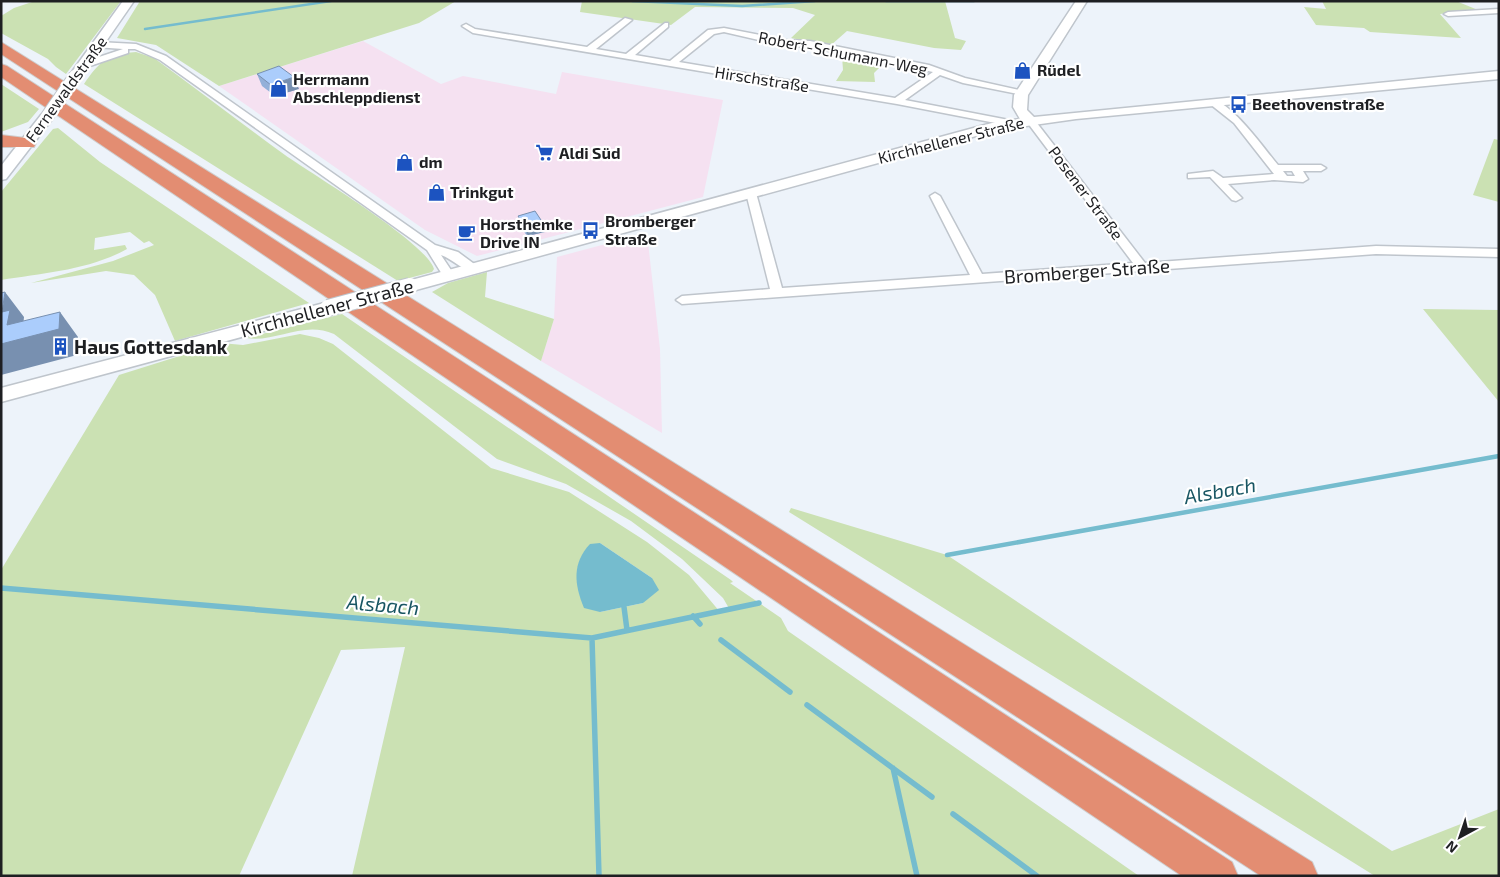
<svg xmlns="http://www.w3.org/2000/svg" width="1500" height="877" font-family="'Exo 2',sans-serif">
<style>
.commercial{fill:#f5e1f1}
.green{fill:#cbe1b3;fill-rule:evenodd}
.water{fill:#75bcce}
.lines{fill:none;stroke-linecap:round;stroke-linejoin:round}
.stream-far2{stroke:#75bcce;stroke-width:2.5}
.stream-far1{stroke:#75bcce;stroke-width:4.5}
.stream{stroke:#75bcce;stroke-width:5.5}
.street-casing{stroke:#bfc5cc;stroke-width:3}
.secondary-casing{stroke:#bfc5cc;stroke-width:3}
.highway-casing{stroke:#cecece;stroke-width:2}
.street{fill:#fff;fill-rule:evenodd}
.secondary{fill:#fff;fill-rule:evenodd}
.highway{fill:#e38d72;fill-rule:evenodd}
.secondary-bridge-far1-casing{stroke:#bfc5cc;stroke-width:14;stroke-linecap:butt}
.secondary-bridge-casing{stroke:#bfc5cc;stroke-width:18;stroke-linecap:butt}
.secondary-bridge-far1{stroke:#fff;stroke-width:12}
.secondary-bridge{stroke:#fff;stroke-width:16}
.wall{fill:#93b0d9}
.shaded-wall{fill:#7890b0}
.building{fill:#abcdfc;stroke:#7890b0}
.labels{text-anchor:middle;stroke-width:4.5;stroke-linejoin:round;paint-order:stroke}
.far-street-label{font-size:16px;fill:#1e1f22;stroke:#fff}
.far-poi-label{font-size:16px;font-weight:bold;fill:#1e1f22;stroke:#fff;text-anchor:start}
.street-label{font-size:19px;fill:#1e1f22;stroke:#fff}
.poi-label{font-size:19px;font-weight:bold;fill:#1e1f22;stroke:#fff;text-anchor:start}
.water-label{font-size:20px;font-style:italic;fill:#195663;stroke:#fff}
</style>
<rect width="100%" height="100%" fill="#edf3fa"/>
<path class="commercial" d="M363 41 441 84 463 76 556 94 562 72 723 100 703 197 477 256 425 230 219 86Z
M647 233 660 349 662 433 541 361 554 319 557 257Z"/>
<path class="green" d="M35 1H121L66 74 56 67 48 59 1 33V16L14 8Z
M140 1H456L419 23 219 86 156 45 117 38Z
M582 1H945L955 38 966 41 961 50 934 48 847 31 830 46 791 38 815 15 793 8 695 7 671 25 580 12Z
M1322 1H1456L1478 10 1440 14 1461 38 1370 32 1364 28 1316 25 1304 7 1326 9Z
M136 52 154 58C198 90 241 123 285 155 312 174 427 243 434 269L432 272 398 281 84 84C99 62 107 54 136 52Z
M842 56 883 64 874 73 875 82 836 81 843 70Z
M1 84 39 109 28 122 1 132Z
M58 128 100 162 309 303 175 341 155 295 134 275 106 271 31 283 113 261 154 245 149 241 144 243 130 232 95 238 94 250 125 245 127 249C89 270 44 273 1 280V192L53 129Z
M1494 139 1499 140V202L1473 195Z
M487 272 485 297 554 319 541 361 432 292 448 283Z
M1423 309 1499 310V402Z
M342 314 731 580 733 582 730 583 781 618 788 631 1139 876H352L405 647 341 650 239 876H1V570L119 375 221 343 243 345 300 334 319 338 333 344 491 468 569 492 647 542 689 575 720 612 730 610 723 598 682 559 631 521 566 484 497 459 334 334C303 320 276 343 246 338ZM600 543 652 578 643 603 600 612Z
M791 508 947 555 1392 851 1499 809V876H1375L789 512Z"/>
<path class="water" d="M600 543 652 578 659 590 643 603 600 612 584 608C574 584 572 563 590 544Z"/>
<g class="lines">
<path class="stream-far2" d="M632 1 742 6 815 1
M886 1H974
M145 29 331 1"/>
<path class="stream-far1" d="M947 555 1499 456"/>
<path class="stream" d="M1 588 592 638 759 603
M624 607 627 630
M693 616 700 624
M592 638 599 876
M721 640 790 692
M807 705 932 797
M893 768 917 876
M953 814 1037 876"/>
<defs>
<path id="street" d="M1499 9V13L1448 16 1444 14 1448 12Z
M625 18 632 20 596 49 626 54 665 23H668V27L635 55 670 61 708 30 724 28 785 40 810 41 929 65 965 78 1028 92 1023 95 963 83 940 75 905 100 1014 121 1016 123 1011 126 897 104 473 33 462 26 466 24 475 29 587 47ZM724 32 785 46 810 47 933 72 895 98 679 62 714 34Z
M98 42 136 44 166 56 435 245 458 252 481 269 479 272C467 275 453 259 441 255L455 276 453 279H445L427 250 160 60 135 49H128V53L87 67H81V63L123 49 95 47 94 45Z
M1210 100C1228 97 1266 151 1278 165H1321L1326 168 1321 171H1303L1308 179 1303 182 1274 180 1228 184 1242 198 1236 201 1232 200 1210 177 1188 178V174L1213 171 1223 178 1274 174 1234 123 1210 104ZM1283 171H1292L1295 176H1287Z
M1030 117 1033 118 1145 263 1376 246 1499 249V257L1376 254 682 304 676 300 682 296 770 289 746 193 751 190 756 193 782 288 970 275 930 196 935 193 940 196 982 274 1133 263 1027 122V118Z"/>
<path id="secondary" d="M123 1H134L80 79H70L69 76Z
M1076 1H1087L1028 95 1027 110 1034 117 1499 71V79L1076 119 998 130 416 290H404L401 286 404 282 992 123 1020 119 1013 107 1014 95Z
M46 114 53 118 6 179 1 180V166L41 115Z
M328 302 334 304 337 308 334 312 1 402V388Z"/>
<path id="highway" d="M1 42 1312 862 1318 876H1261L1 54Z
M1 64 7 66 1232 862 1238 876H1182L1 77Z
M1 135 34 139 36 143 34 147H1Z"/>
</defs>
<use href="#street" class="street-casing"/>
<use href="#secondary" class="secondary-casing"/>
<use href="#highway" class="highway-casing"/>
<use href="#street" class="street"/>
<use href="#secondary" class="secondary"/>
<use href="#highway" class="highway"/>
<defs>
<path id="secondary-bridge-far1" d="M46 118 75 76"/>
<path id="secondary-bridge" d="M328 308 410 286"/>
</defs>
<use href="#secondary-bridge-far1" class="secondary-bridge-far1-casing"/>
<use href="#secondary-bridge" class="secondary-bridge-casing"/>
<use href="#secondary-bridge-far1" class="secondary-bridge-far1"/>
<use href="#secondary-bridge" class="secondary-bridge"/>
</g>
<path class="wall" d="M257 74 299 89 275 96 262 86Z
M518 216 545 232 527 236 519 224Z"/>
<path class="shaded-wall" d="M294 77 299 89 275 96 271 85Z
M543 223 545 232 527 236 526 228Z
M5 292 24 317 23 327 60 312 78 337 77 355 1 375 2 312Z"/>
<path class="building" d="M279 66 294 77 271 85 257 74Z
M535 211 543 223 526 228 518 216Z
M5 292 2 312 10 310 7 325 60 312 59 329 1 344V293Z"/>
<defs>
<symbol id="shop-bare" viewBox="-9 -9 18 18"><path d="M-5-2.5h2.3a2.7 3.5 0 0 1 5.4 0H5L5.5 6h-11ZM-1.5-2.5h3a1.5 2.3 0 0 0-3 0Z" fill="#1c53c0" stroke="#fff" stroke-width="2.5" paint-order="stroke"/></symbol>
<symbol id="bus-bare" viewBox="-9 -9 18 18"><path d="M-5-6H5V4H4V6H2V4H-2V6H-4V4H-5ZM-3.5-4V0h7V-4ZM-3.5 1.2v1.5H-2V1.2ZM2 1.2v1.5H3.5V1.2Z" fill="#1c53c0" stroke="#fff" stroke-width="2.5" paint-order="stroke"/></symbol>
<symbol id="supermarket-bare" viewBox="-9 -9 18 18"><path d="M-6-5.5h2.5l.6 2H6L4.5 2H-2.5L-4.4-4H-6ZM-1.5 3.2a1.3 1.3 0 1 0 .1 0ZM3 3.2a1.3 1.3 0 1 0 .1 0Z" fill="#1c53c0" stroke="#fff" stroke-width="2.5" paint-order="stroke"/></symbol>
<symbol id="cafe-bare" viewBox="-9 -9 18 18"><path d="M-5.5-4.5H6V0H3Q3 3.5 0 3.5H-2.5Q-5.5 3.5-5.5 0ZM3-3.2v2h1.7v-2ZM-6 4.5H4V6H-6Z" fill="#1c53c0" stroke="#fff" stroke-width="2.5" paint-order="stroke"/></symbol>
<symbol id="building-bare" viewBox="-9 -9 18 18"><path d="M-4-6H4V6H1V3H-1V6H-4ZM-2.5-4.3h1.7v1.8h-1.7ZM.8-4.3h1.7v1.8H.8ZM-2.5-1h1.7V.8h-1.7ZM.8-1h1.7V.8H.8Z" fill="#1c53c0" stroke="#fff" stroke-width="2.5" paint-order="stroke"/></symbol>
</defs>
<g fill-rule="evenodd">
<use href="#shop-bare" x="1010" y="58" width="25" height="25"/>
<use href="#shop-bare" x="266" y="76" width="25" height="25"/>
<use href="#bus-bare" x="1226" y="92" width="25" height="25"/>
<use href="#supermarket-bare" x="532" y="140" width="25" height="25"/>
<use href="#shop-bare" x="392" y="150" width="25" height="25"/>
<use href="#shop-bare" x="424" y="180" width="25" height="25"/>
<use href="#bus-bare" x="578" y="218" width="25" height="25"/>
<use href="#cafe-bare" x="454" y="220" width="25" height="25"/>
<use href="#building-bare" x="48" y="334" width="25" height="25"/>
</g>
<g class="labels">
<g class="far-street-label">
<text transform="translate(843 53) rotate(11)" y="6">Robert-Schumann-Weg</text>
<text transform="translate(762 79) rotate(9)" y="6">Hirschstraße</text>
<text transform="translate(66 89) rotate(-54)" y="6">Fernewaldstraße</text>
<text transform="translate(951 140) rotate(-14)" y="6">Kirchhellener Straße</text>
<text transform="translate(1086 193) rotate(53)" y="6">Posener Straße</text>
</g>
<g class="far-poi-label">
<text x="1037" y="76">Rüdel</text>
<text x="293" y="85">Herrmann<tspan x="293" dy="18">Abschleppdienst</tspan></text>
<text x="1252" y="110">Beethovenstraße</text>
<text x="559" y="159">Aldi Süd</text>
<text x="419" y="168">dm</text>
<text x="450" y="198">Trinkgut</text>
<text x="605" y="227">Bromberger<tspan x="605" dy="18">Straße</tspan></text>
<text x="480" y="230">Horsthemke<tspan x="480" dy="18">Drive IN</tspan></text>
</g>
<g class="street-label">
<text transform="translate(1087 271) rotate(-4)" y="7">Bromberger Straße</text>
<text transform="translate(327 308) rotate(-15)" y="7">Kirchhellener Straße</text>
</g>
<g class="poi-label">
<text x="74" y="354">Haus Gottesdank</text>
</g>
<g class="water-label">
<text transform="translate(1220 491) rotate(-10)" y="7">Alsbach</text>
<text transform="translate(383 605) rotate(5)" y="7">Alsbach</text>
</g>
</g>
<rect width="1500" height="877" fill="none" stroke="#1e1f22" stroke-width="5"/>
<g transform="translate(1460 837) rotate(220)" stroke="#ffffff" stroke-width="4" paint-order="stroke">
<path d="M0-4L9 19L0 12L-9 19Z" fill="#1e1f22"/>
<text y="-8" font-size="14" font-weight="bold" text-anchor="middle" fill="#1e1f22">N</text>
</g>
</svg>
